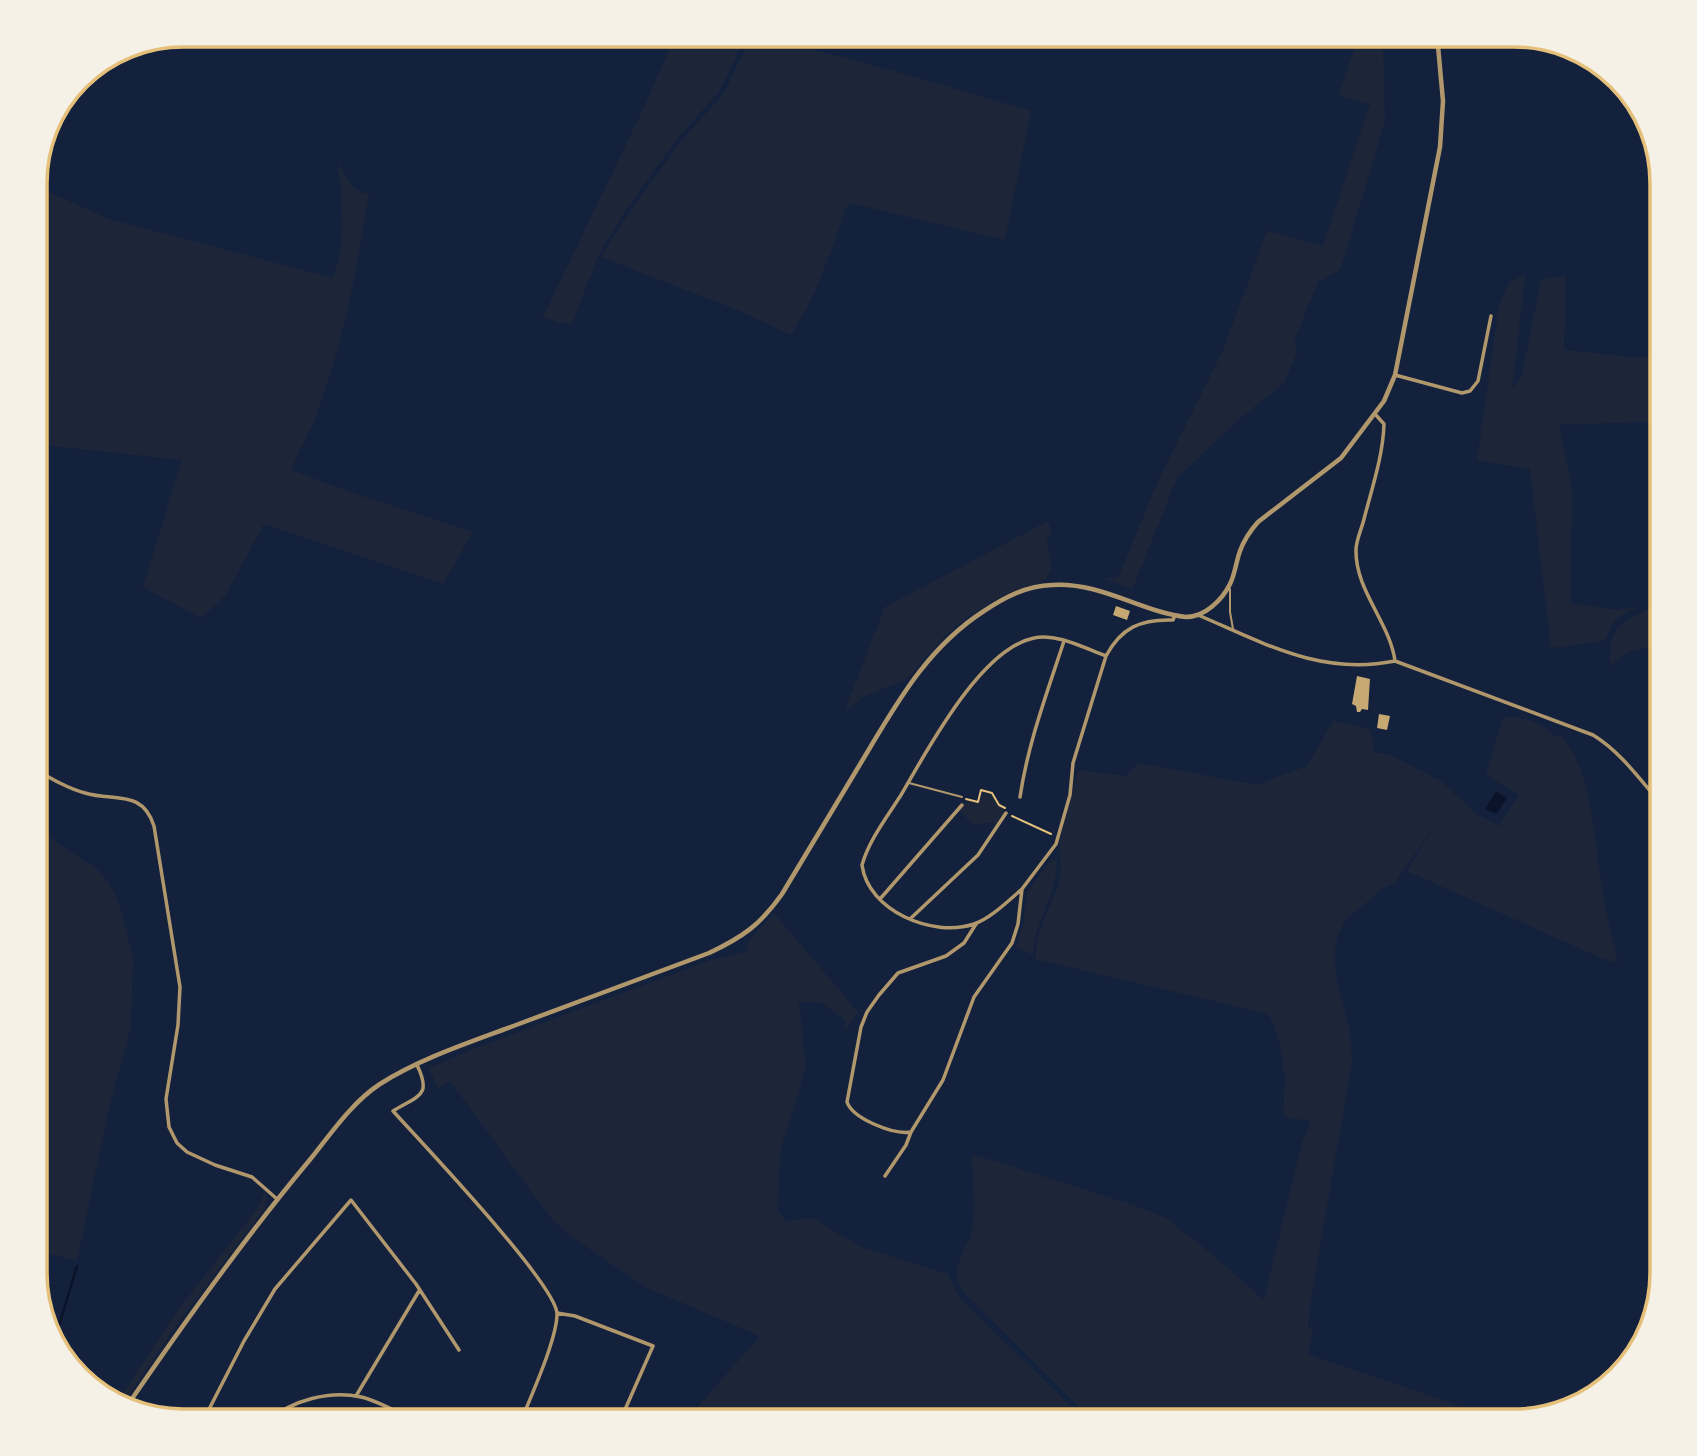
<svg xmlns="http://www.w3.org/2000/svg" width="1697" height="1456" font-family="Roboto,sans-serif">
<style>
.green{fill:#1d2539}
.water{fill:#0b132b}
.lines{fill:none;stroke-linecap:round;stroke-linejoin:round}
.stream{stroke:#0b132b;stroke-width:2.5}
.building{fill:#c6a872}
.path{stroke:#e5c07b;stroke-width:2}
.service{stroke:#b1986c;stroke-width:2}
.minor{stroke:#b1986c;stroke-width:3.5}
.tertiary{stroke:#b1986c;stroke-width:4.5}
.rim{fill:none;stroke:#e5c07b;stroke-width:3.5}
</style>
<rect width="100%" height="100%" fill="#14213d"/>
<path class="green" d="M676 35H748L741 45 724 83 717 94 677 139 626 210 598 256 572 323H560L543 317 644 107Z
M756 35C776 35 798 46 818 51 890 69 960 90 1031 111L1005 240 850 203 845 209C831 254 816 295 791 335L740 311 601 257 628 214 680 142 724 93 747 45Z
M1359 35H1383L1385 122 1340 270 1318 282 1294 341 1297 353 1284 383 1238 420 1177 478 1132 590 1105 578H1118L1158 481 1223 350 1267 231 1323 246 1370 104 1339 95Z
M338 162C346 177 351 191 369 194 357 267 344 341 318 411 311 431 299 451 291 470L353 493 473 532 443 584 264 524 225 596 201 618 143 587 182 460 35 444V186L109 219 333 278C347 238 342 203 338 162Z
M1525 275 1512 389 1522 375 1541 280 1566 275 1564 350 1640 358 1662 353V423L1640 422 1559 425 1572 488 1571 603 1616 610 1637 607 1616 619 1604 641 1551 648 1530 469 1477 460 1499 306 1509 282Z
M1048 521 1052 534 1047 537 1051 569 1046 580 1001 597 966 618 944 637 906 680 860 698V701L845 709 885 607Z
M1662 603V647C1644 647 1620 650 1611 668 1605 623 1627 620 1662 603Z
M1503 717C1525 717 1542 721 1555 738L1560 733C1594 774 1593 838 1602 888 1606 913 1612 938 1618 963L1599 957 1407 871 1437 822 1395 883C1385 885 1373 896 1365 904 1357 910 1346 917 1342 927 1326 956 1340 993 1348 1022 1351 1035 1351 1047 1352 1060L1311 1300 1308 1329 1314 1324 1308 1354 1504 1421H1087L1079 1407 963 1292C948 1260 968 1254 973 1225 977 1203 972 1177 972 1154L1134 1205 1166 1218 1212 1254 1264 1300 1302 1142 1311 1121 1283 1117 1285 1080 1280 1044 1269 1014 1035 959 1039 932 1058 886 1061 867 1059 844 1078 770 1125 776 1139 763 1257 785 1307 766 1333 721 1369 729 1373 741V753L1388 754 1441 781 1476 814 1499 826 1519 795 1486 775Z
M982 792 993 797 998 806 1005 810 997 826 989 822 975 826 959 811 969 800 980 802Z
M35 830 44 834 97 869 109 883 118 900 133 957 131 1027 109 1108 77 1261 35 1250Z
M1052 859 1057 861C1057 897 1034 921 1033 955L1016 947 1023 925 1027 893Z
M774 913 858 1012 845 1031V1020L820 1002H799L806 1067 781 1148 777 1209 786 1221 813 1218 861 1247 948 1274 959 1297 1075 1410 1080 1421H685L760 1336 647 1288 570 1236 550 1217 450 1081 438 1089 429 1068 473 1049 711 960 747 952 748 941Z
M265 1191 267 1198 265 1208 175 1328 122 1406 113 1401 126 1389 177 1311 258 1208Z"/>
<path class="water" d="M1496 791 1507 798 1496 814 1485 809Z"/>
<g class="lines">
<path class="stream" d="M54 1342 77 1266"/>
</g>
<path class="building" d="M1116 606 1130 611 1127 620 1113 615Z
M1357 676 1370 679 1368 710 1362 709 1360 712H1357L1356 706 1352 704Z
M1379 714 1390 716 1387 730 1377 728Z"/>
<g class="lines">
<path class="path" d="M966 799 978 802 981 790 992 793 999 805 1005 808
M1012 816 1051 834"/>
<path class="service" d="M1230 589V612L1233 629
M909 783 962 797"/>
<path class="minor" d="M1395 375 1462 393 1470 391 1478 381 1491 316
M1375 414 1384 424C1383 456 1372 488 1364 519 1362 528 1356 540 1356 550 1355 590 1390 623 1395 661
M1198 615C1264 643 1320 676 1395 661
M1395 661 1593 735C1621 752 1641 781 1662 805
M35 769C52 779 67 788 85 793 115 802 142 789 154 826L180 987 178 1025 166 1099 169 1127 177 1143 187 1152 215 1165 252 1177 277 1199
M1020 797C1028 743 1047 693 1064 641
M1022 889C1008 901 991 918 974 924 933 938 868 911 862 865 869 840 887 817 901 795 927 751 980 649 1034 638 1057 633 1084 648 1106 656
M880 899 962 805
M910 919 978 855 1006 813
M417 1065C432 1096 419 1095 393 1111 420 1141 557 1285 557 1314 557 1339 531 1396 521 1421
M911 1132C894 1135 853 1119 847 1102L861 1027 867 1012 879 995 898 973 946 956 964 943 976 924
M885 1176 906 1145 911 1132 943 1080 974 997 1012 943 1018 924 1022 889 1056 844 1070 795 1073 763 1106 656C1121 628 1140 619 1173 620L1175 615
M557 1313 575 1316 653 1346 620 1421
M356 1396 419 1291
M203 1421 244 1341 275 1289 351 1200 416 1284 459 1350
M268 1421C292 1400 330 1390 361 1397 379 1401 398 1413 416 1421"/>
<path class="tertiary" d="M125 1409C183 1324 242 1241 308 1162 330 1135 351 1103 380 1084 421 1058 471 1042 516 1025 580 1001 645 977 709 953 743 937 760 925 782 894 807 852 833 809 859 766 894 708 925 649 984 611 1005 597 1026 586 1052 585 1102 582 1141 612 1186 617 1205 617 1222 600 1230 584 1235 574 1236 562 1240 551 1244 540 1250 531 1258 522L1341 458 1384 401 1395 375 1440 147 1443 101 1437 35"/>
</g>
<path d="M0 0H1697V1456H0ZM183 47H1514A136 136 0 0 1 1650 183V1273A136 136 0 0 1 1514 1409H183A136 136 0 0 1 47 1273V183A136 136 0 0 1 183 47Z" fill="#f6f1e7" fill-rule="evenodd"/>
<path class="rim" d="M183 47H1514A136 136 0 0 1 1650 183V1273A136 136 0 0 1 1514 1409H183A136 136 0 0 1 47 1273V183A136 136 0 0 1 183 47Z"/>
</svg>
